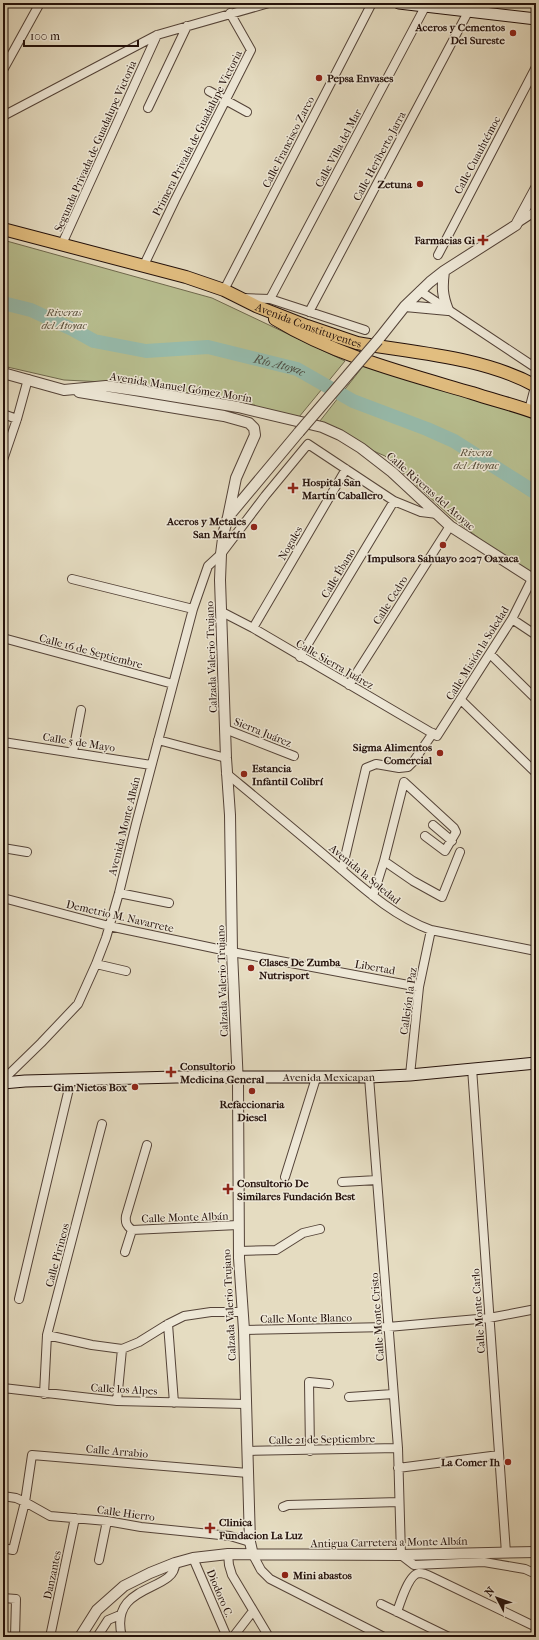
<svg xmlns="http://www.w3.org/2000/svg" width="539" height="1640" font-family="'IM FELL French Canon',serif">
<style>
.green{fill:#b8bf90;stroke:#6e684d}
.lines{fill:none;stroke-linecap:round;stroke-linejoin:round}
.river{stroke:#97bcad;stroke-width:14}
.minor-casing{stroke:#544338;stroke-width:10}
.tertiary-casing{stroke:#544338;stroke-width:12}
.secondary-casing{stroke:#23100a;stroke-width:13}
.primary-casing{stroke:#23100a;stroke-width:14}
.minor{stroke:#eee8d7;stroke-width:8}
.tertiary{stroke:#eee8d7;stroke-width:10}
.secondary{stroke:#eee8d7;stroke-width:11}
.primary{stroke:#e2be80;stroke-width:12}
.tertiary-bridge-casing{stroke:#544338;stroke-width:12;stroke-linecap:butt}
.tertiary-bridge{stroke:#eee8d7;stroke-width:10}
.poi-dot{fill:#8f2418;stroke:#eee8d7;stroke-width:1.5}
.labels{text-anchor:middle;stroke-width:3;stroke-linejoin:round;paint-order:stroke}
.poi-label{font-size:11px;font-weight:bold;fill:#23100a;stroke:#eee8d7;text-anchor:start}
.street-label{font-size:11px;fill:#23100a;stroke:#eee8d7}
.park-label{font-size:11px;font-style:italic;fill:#574d39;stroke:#eee8d7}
.water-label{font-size:12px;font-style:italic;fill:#4c4c43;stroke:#eee8d7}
</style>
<rect width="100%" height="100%" fill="#e5dcc1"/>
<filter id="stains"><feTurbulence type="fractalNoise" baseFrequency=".005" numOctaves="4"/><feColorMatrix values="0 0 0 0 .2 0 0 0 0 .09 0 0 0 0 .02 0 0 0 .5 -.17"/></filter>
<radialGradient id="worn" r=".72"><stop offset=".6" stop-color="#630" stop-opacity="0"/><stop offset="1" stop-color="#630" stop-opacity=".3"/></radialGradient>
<path class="green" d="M3 240 212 298 345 361 299 417 144 384 64 380 3 366Z
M364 365 536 414V582L450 516 385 456 316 426Z"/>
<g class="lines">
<path class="river" id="s1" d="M3 303 31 310 74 330 94 341 146 351 208 347 297 369 353 401 427 429 454 441 536 493"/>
<defs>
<path id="minor" d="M3 70 40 3
M209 91 247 112
M148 108 187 26
M3 116 157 35 269 3
M516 224 536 211
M62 244 157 35
M438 255 536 67
M144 265 175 200 251 50 230 13
M224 290 372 3
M420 291 536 368
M243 298 270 299 365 330
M270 299 425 7
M309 312 468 12
M529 410 536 383
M3 414 17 419
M3 460 17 419 28 379
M72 579 193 609
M222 612 253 628 437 736 512 619 532 579
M512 619 536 635
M253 628 346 469
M3 638 173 684
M490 654 536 699
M300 657 394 501
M349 685 450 526
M461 700 536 773
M225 729 294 756
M158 740 226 758
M3 742 151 765
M73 752 81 710
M226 773C261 802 295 830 329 859 361 886 391 915 431 930L536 951
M433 825 452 841
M3 848 27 852
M384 861 413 881 442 897 460 852
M342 870 366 768 376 764 399 768 408 767 413 762 433 733
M119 893 169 903
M373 896 384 861 404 782 454 828 456 832 445 851 425 836
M3 898 109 926 232 952 419 987
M96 964 126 971
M472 1068 506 1553
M410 1075 419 987 431 930
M369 1077 398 1448 401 1555 414 1565 484 1562 525 1569 536 1574
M3 1080 41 1043 78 1004 96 964 106 938 119 893 136 824 193 609 208 566 221 554 265 496 308 444 394 501 421 512 437 514
M285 1177 316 1078
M342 1182 377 1180
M132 1230 238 1225
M132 1230C127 1226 125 1223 126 1216L147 1145
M239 1251 276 1250 303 1233 320 1229
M125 1252 132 1230
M19 1299 71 1080
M168 1324 174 1403
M244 1330 388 1327 489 1318 536 1309
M47 1335 92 1345 122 1349 139 1342 168 1324 184 1316 211 1312H243
M3 1388 117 1401 245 1404
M44 1394 47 1335 102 1124
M349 1397 393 1394
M117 1401 122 1349
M247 1451 398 1448
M310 1451 309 1382 329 1384
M398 1468 499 1455
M3 1496 16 1498 25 1502 50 1516 107 1521 141 1527 230 1536 250 1542
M283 1507 288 1505 399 1502
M3 1548 13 1550 25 1502 32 1455 248 1473
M228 1554 229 1565 232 1575 269 1637
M253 1555 261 1570 270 1579 384 1637
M193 1558 227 1637
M99 1560 107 1521
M3 1598 16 1599 15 1637
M381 1604 449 1637
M397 1612C400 1603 409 1574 419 1573 424 1573 428 1575 432 1577L536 1627
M50 1637 75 1518
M97 1637 108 1620 120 1615
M122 1637C108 1582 176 1593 175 1563
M233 1637 253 1611"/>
<path id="tertiary" d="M444 271C442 287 442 295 448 310
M405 306 448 310
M378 340 405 306 430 282 444 271 516 225 536 188
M3 373 64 390 106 386 141 391 238 407 322 427 340 435 361 448 392 472 450 526 536 581
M79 392 224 416 249 423 254 428 255 435 236 478 228 517
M253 1555 250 1542 244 1330 239 1258 238 1085 232 952 230 815 226 758 220 580 221 554 224 531 228 517 299 432
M80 1637 97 1610 124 1586 150 1573 175 1563 193 1558 228 1554 401 1555 536 1552"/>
<g id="secondary">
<path d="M399 3 536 19"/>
<path id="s2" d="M3 1083 25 1081 176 1077H369L410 1075 536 1063"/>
</g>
<g id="primary">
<path id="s3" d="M3 229 186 277 224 290 256 306 307 326 357 343C416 353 483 357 536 386"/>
<path d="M275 319C336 356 404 373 472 393 493 400 515 405 536 413"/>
</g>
</defs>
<use href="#minor" class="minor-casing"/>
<use href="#tertiary" class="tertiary-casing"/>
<use href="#secondary" class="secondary-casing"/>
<use href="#primary" class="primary-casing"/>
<use href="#minor" class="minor"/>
<use href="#tertiary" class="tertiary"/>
<use href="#secondary" class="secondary"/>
<use href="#primary" class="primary"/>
<defs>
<path id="tertiary-bridge" d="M299 432 378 340"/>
</defs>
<use href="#tertiary-bridge" class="tertiary-bridge-casing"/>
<use href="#tertiary-bridge" class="tertiary-bridge"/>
</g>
<g class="poi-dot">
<circle cx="513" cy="33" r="4"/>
<circle cx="319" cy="78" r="4"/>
<circle cx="420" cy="184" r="4"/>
<path d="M481 234h4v4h4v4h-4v4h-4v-4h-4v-4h4z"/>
<path d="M291 482h4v4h4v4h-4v4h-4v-4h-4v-4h4z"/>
<circle cx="254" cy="527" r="4"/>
<circle cx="443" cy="545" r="4"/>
<circle cx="440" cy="753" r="4"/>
<circle cx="244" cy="774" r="4"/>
<circle cx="251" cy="968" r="4"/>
<path d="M169 1066h4v4h4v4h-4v4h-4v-4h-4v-4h4z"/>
<circle cx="135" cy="1087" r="4"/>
<circle cx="252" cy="1091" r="4"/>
<path d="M226 1183h4v4h4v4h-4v4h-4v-4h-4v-4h4z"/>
<circle cx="508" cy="1462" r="4"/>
<path d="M208 1522h4v4h4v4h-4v4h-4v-4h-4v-4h4z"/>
<circle cx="285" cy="1575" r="4"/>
</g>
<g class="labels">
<g class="poi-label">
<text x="505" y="31" text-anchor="end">Aceros y Cementos<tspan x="505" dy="13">Del Sureste</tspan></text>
<text x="327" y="82">Pepsa Envases</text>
<text x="412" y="188" text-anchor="end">Zetuna</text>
<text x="475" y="244" text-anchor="end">Farmacias Gi</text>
<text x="302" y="486">Hospital San<tspan x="302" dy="13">Martin Caballero</tspan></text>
<text x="246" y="525" text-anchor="end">Aceros y Metales<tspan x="246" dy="13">San Martín</tspan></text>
<text x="443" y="562" text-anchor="middle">Impulsora Sahuayo 2027 Oaxaca</text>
<text x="432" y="751" text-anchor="end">Sigma Alimentos<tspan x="432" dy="13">Comercial</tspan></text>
<text x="252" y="772">Estancia<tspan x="252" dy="13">Infantil Colibrí</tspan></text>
<text x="259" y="966">Clases De Zumba<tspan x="259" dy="13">Nutrisport</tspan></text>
<text x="180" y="1070">Consultorio<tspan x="180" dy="13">Medicina General</tspan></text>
<text x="127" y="1091" text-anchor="end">Gim Nietos Box</text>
<text x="252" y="1108" text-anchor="middle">Refaccionaria<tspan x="252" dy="13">Diesel</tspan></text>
<text x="237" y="1187">Consultorio De<tspan x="237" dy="13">Similares Fundación Best</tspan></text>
<text x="500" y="1466" text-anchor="end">La Comer Ih</text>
<text x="219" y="1526">Clinica<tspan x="219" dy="13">Fundacion La Luz</tspan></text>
<text x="293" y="1579">Mini abastos</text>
</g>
<g class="street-label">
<text transform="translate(197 133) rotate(-63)" y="4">Primera Privada de Guadalupe Victoria</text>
<text transform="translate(288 142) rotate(-63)" y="4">Calle Francisco Zarco</text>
<text transform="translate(95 146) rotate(-66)" y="4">Segunda Privada de Guadalupe Victoria</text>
<text transform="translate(338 148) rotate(-62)" y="4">Calle Villa del Mar</text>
<text transform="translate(477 155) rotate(-62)" y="4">Calle Cuauhtémoc</text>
<text transform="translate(379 156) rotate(-62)" y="4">Calle Heriberto Jarra</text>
<text dy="4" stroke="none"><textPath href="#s3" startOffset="321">Avenida Constituyentes</textPath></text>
<text transform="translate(181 387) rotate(9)" y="4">Avenida Manuel Gómez Morín</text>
<text transform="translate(431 491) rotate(41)" y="4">Calle Riveras del Atoyac</text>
<text transform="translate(290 543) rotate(-60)" y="4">Nogales</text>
<text transform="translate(338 573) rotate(-59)" y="4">Calle Ébano</text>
<text transform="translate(390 600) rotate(-58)" y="4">Calle Cedro</text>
<text transform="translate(91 651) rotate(15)" y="4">Calle 16 de Septiembre</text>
<text transform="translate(477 653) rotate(-58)" y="4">Calle Misión la Soledad</text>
<text transform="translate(211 657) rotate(-92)" y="4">Calzada Valerio Trujano</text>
<text transform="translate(335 664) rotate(30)" y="4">Calle Sierra Juárez</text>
<text transform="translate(263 732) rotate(22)" y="4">Sierra Juárez</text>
<text transform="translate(79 742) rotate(9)" y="4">Calle 5 de Mayo</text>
<text transform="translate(124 826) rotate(-76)" y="4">Avenida Monte Albán</text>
<text transform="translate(365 874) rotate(39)" y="4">Avenida la Soledad</text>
<text transform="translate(120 916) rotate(13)" y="4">Demetrio M. Navarrete</text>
<text transform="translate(375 967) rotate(10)" y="4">Libertad</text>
<text transform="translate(222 981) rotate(-92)" y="4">Calzada Valerio Trujano</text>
<text transform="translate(408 1001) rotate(-82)" y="4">Callejón la Paz</text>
<text dy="4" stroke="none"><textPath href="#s2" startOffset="326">Avenida Mexicapan</textPath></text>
<text transform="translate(185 1217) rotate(-2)" y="4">Calle Monte Albán</text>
<text transform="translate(57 1255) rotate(-75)" y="4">Calle Pirineos</text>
<text transform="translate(229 1305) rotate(-93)" y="4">Calzada Valerio Trujano</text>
<text transform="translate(478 1311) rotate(-94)" y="4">Calle Monte Carlo</text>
<text transform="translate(377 1317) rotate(-94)" y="4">Calle Monte Cristo</text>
<text transform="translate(306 1318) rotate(-1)" y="4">Calle Monte Blanco</text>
<text transform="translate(124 1389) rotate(3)" y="4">Calle los Alpes</text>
<text transform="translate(322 1439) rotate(-1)" y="4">Calle 21 de Septiembre</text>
<text transform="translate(117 1451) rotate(5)" y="4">Calle Arrabio</text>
<text transform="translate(126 1513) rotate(8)" y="4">Calle Hierro</text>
<text transform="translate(389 1542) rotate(-1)" y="4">Antigua Carretera a Monte Albán</text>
<text transform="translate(52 1575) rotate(-78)" y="4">Danzantes</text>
<text transform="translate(220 1593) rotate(67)" y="4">Diodoro C.</text>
</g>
<g class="park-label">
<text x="64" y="316">Riveras<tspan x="64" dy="13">del Atoyac</tspan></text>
<text x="476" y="456">Rivera<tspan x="476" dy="13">del Atoyac</tspan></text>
</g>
<g class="water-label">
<text dy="4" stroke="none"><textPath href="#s1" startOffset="288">Río Atoyac</textPath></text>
</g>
</g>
<rect width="539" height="1640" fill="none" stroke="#e5dcc1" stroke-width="16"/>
<rect x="4" y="4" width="531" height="1632" fill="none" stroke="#23100a" stroke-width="2"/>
<rect x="8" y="8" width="523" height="1624" fill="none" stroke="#23100a"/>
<g transform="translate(497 1598) rotate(311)" stroke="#eee8d7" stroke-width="3" paint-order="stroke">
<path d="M0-3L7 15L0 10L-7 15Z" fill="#23100a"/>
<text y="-6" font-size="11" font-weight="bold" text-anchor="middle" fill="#23100a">N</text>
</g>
<path d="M24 40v6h114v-6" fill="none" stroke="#23100a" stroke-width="2"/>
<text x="30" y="40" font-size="12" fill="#23100a" stroke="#eee8d7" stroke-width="3" paint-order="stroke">100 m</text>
<rect width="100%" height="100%" filter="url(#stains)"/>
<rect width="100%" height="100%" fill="url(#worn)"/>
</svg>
